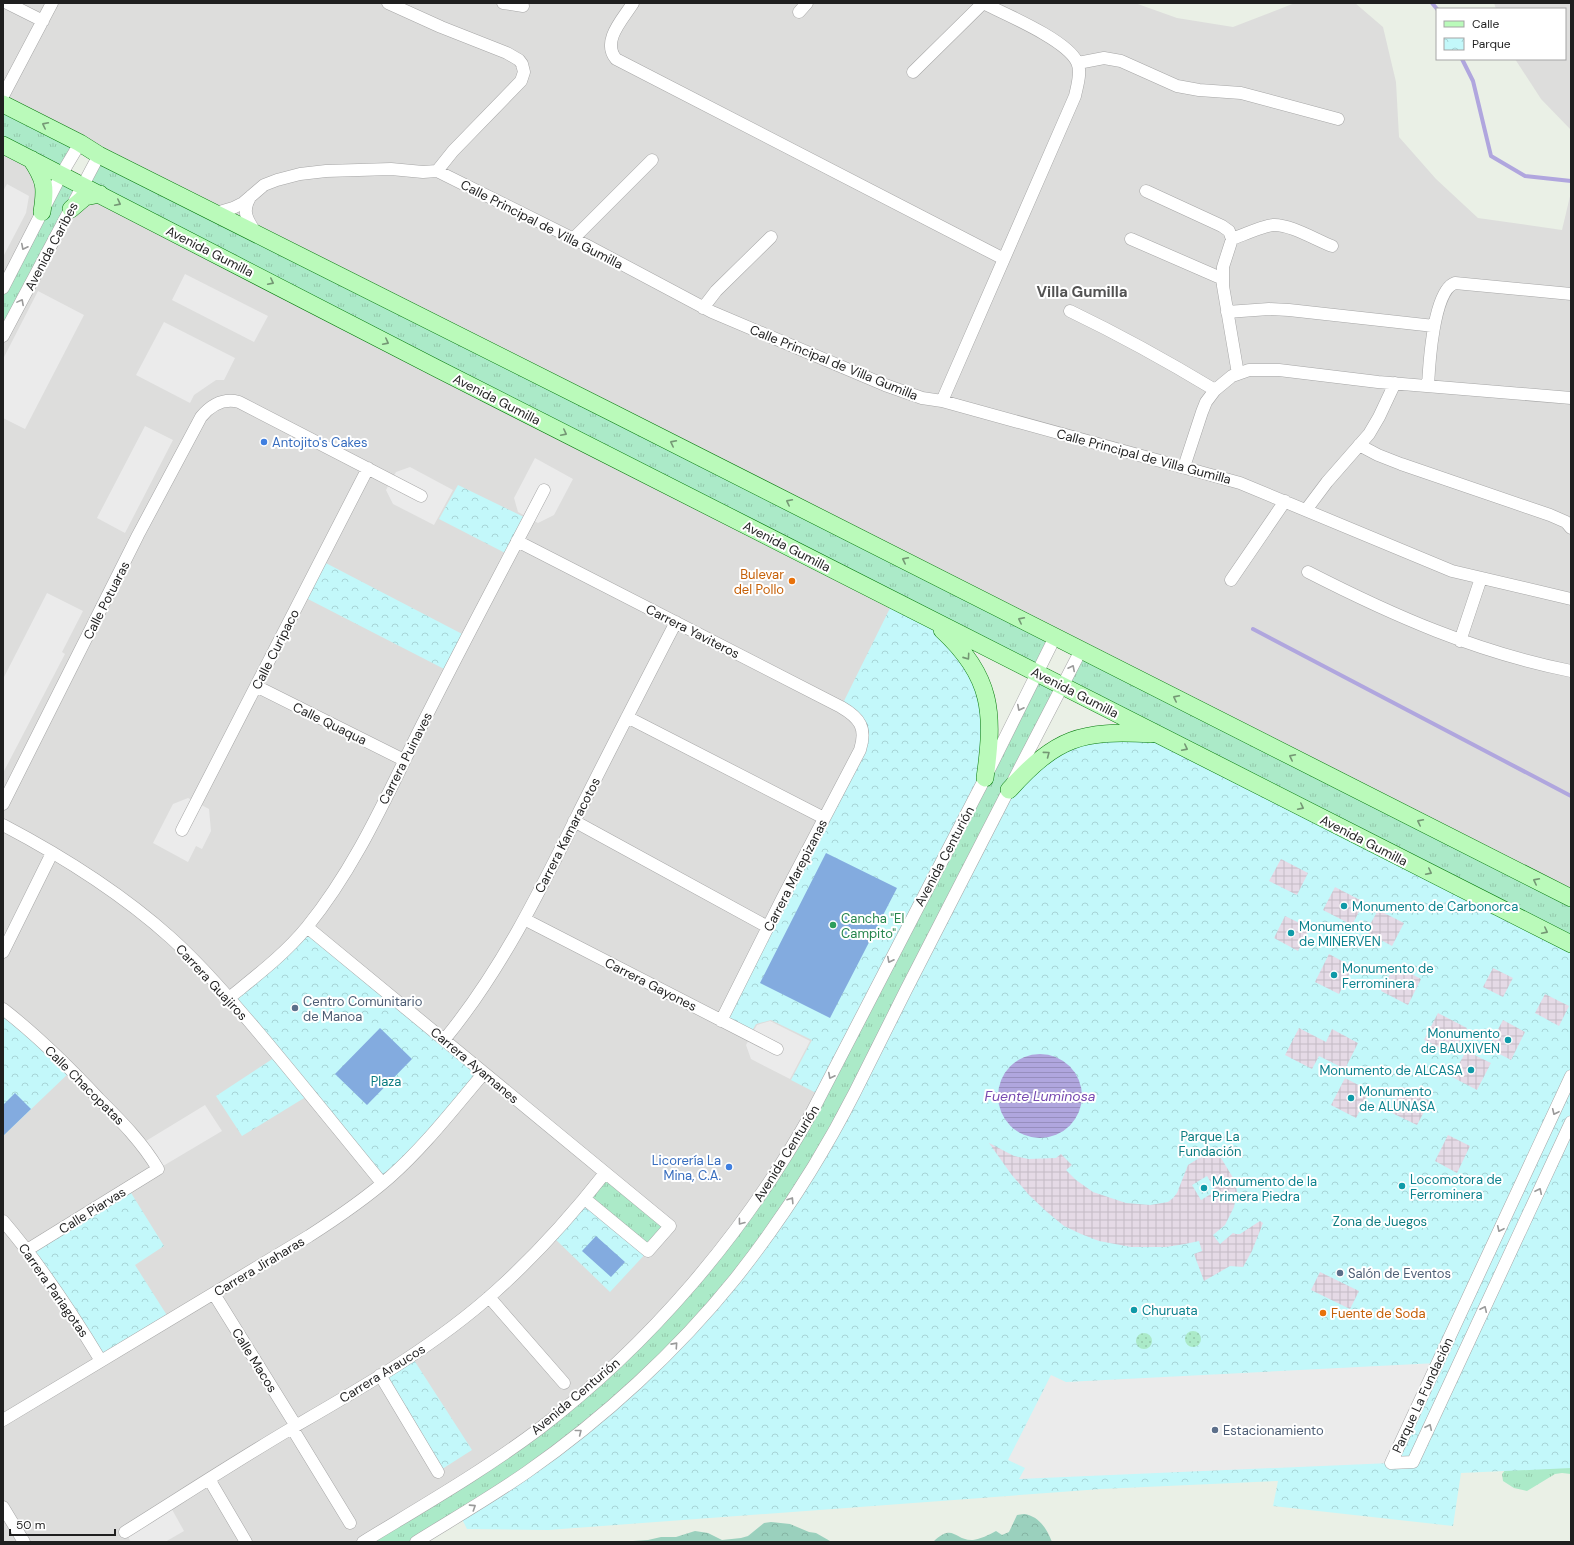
<svg xmlns="http://www.w3.org/2000/svg" width="1574" height="1545" font-family="'DM Sans',sans-serif">
<style>
.residential{fill:#dddddc}
.grass{fill:url(#grass-tufts)}
.forest{fill:url(#forest-crowns)}
.park{fill:url(#park-crowns)}
.garden{fill:url(#garden-dots)}
.pitch{fill:#83abdf}
.parking{fill:#ebebeb}
.plaza{fill:url(#plaza-grid);fill-rule:evenodd}
.water{fill:url(#water-rules)}
.lines{fill:none;stroke-linecap:round;stroke-linejoin:round}
.stream{stroke:#b0a6de;stroke-width:4}
.minor-casing{stroke:#a6a6a6;stroke-width:13}
.secondary-casing{stroke:#04790b;stroke-width:18}
.minor{stroke:#fff;stroke-width:12}
.secondary{stroke:#bafaba;stroke-width:17}
.oneway{stroke:#749774}
.oneway2{stroke:#9a9a9a}
.shop-dot{fill:#3f7fe0;stroke:#fff;stroke-width:1.5}
.food-dot{fill:#e8710a;stroke:#fff;stroke-width:1.5}
.culture-dot{fill:#0f9aa8;stroke:#fff;stroke-width:1.5}
.leisure-dot{fill:#2e9e5b;stroke:#fff;stroke-width:1.5}
.service-dot{fill:#5c6f8a;stroke:#fff;stroke-width:1.5}
.labels{text-anchor:middle;stroke-width:4;stroke-linejoin:round;paint-order:stroke}
.street-label{font-size:13px;fill:#1f1f1f;stroke:#fff}
.shop-label{font-size:13px;fill:#366cbe;stroke:#fff;text-anchor:start}
.food-label{font-size:13px;fill:#c56008;stroke:#fff;text-anchor:end}
.culture-label{font-size:13px;fill:#0d838f;stroke:#fff;text-anchor:start}
.leisure-label{font-size:13px;fill:#27864d;stroke:#fff;text-anchor:start}
.service-label{font-size:13px;fill:#4e5e75;stroke:#fff;text-anchor:start}
.park-label{font-size:13px;fill:#0b7c80;stroke:#fff}
.water-label{font-size:14px;font-style:italic;fill:#784ab0;stroke:#fff}
.quarter-label{font-size:15px;font-weight:bold;fill:#525252;stroke:#fff}
</style>
<defs>
<pattern id="grass-tufts" width="24" height="20" patternUnits="userSpaceOnUse"><rect width="24" height="20" fill="#abeac8"/><path d="M3 7l-1-3M5 7V3M7 7l1-3M15 17l-1-3M17 17v-4M19 17l1-3" fill="none" stroke="#93c8ab"/></pattern>
<pattern id="forest-crowns" width="20" height="18" patternUnits="userSpaceOnUse"><rect width="20" height="18" fill="#9ad0bd"/><path d="M2 6a3 3 0 1 1 6 0M12 15a3 3 0 1 1 6 0" fill="none" stroke="#84b2a2"/></pattern>
<pattern id="park-crowns" width="20" height="18" patternUnits="userSpaceOnUse"><rect width="20" height="18" fill="#c3f8fa"/><path d="M2 6a3 3 0 1 1 6 0M12 15a3 3 0 1 1 6 0" fill="none" stroke="#a7d4d6"/></pattern>
<pattern id="garden-dots" width="8" height="8" patternUnits="userSpaceOnUse"><rect width="8" height="8" fill="#abeac8"/><path d="M2 2h.1M6 6h.1" fill="none" stroke="#93c8ab" stroke-width="1.8" stroke-linecap="round"/></pattern>
<pattern id="plaza-grid" width="8" height="8" patternUnits="userSpaceOnUse"><rect width="8" height="8" fill="#e5dae6"/><path d="M0 4h8M4 0v8" fill="none" stroke="#c4bbc5"/></pattern>
<pattern id="water-rules" width="6" height="5" patternUnits="userSpaceOnUse"><rect width="6" height="5" fill="#b0a6de"/><path d="M0 2.5h6" fill="none" stroke="#978ebe"/></pattern>
</defs>
<rect width="100%" height="100%" fill="#eaf0e6"/>
<path class="residential" d="M3 3H1135L1177 18 1233 27 1295 3H1355L1383 27 1396 82 1399 137 1436 179 1478 218 1562 230 1571 192V898L3 104Z
M1494 3H1571V130L1541 99 1515 59H1565V9H1496Z
M3 145 931 619 831 1077 716 1255 570 1404 363 1542H3Z"/>
<path class="grass" d="M3 109 75 145 60 173 3 144Z
M100 158 1053 638 1037 671 85 185Z
M61 175 83 186 3 336V288Z
M1082 653 1571 900V942L1065 685Z
M1037 673 1063 686 854 1094 734 1280 585 1428 448 1523 428 1542H363L503 1454 636 1344 772 1178Z
M605 1173 670 1226 648 1251 585 1199Z
M1571 1457V1474L1562 1473 1555 1474 1527 1491 1514 1488 1503 1481 1502 1474 1506 1469Z"/>
<path class="forest" d="M1024 1514C1039 1516 1047 1529 1052 1542H933C954 1522 954 1541 973 1540 980 1539 989 1535 996 1531L1002 1535 1009 1532 1017 1515Z
M771 1522 790 1524 809 1532 816 1533 830 1541 838 1542H618L648 1540 661 1537H676L695 1531 708 1533 722 1540 741 1538 748 1536 764 1523Z"/>
<path class="park" d="M458 485 528 519 509 555 439 519Z
M322 561 466 636 448 671 304 597Z
M893 602 930 620 985 695 983 777 820 1095 791 1080 812 1040 771 1020 756 1024 750 1034 723 1020 865 739 842 705Z
M1158 735 1571 945V1468L1461 1473 1453 1526 1273 1506 1278 1481 1101 1489 548 1530 467 1529 460 1515 585 1428 703 1315 816 1161 1009 790 1053 749Z
M307 927 484 1073 382 1183 229 998Z
M3 1009 71 1071 3 1136Z
M277 1056 309 1095 242 1136 216 1096Z
M128 1188 164 1246 135 1265 170 1320 101 1361 27 1250Z
M585 1199 648 1251 610 1292 552 1236Z
M412 1357 472 1450 439 1471 382 1375Z"/>
<path class="garden" d="M1185 1339a8 8 0 1 1 16 0a8 8 0 1 1-16 0Z
M1136 1341a8 8 0 1 1 16 0a8 8 0 1 1-16 0Z"/>
<path class="pitch" d="M826 853 897 888 830 1018 760 983Z
M380 1028 412 1059 367 1105 335 1074Z
M15 1093 31 1109 3 1136V1105Z
M596 1236 625 1262 611 1277 582 1251Z"/>
<path class="parking" d="M7 184 29 196 26 213 3 257V191Z
M185 274 268 316 254 342 172 300Z
M38 291 84 315 25 429 3 418V359Z
M164 322 235 358 224 380H216L194 395 190 403 136 375Z
M145 426 173 440 125 533 97 518Z
M535 458 573 479 554 515 538 523 518 512 514 498Z
M410 467 453 490 434 525 393 504 386 490 396 472Z
M47 593 83 611 62 652 65 654 3 773V679Z
M188 798 209 809 211 831 202 849 196 846 188 862 153 843 173 804Z
M770 1021 810 1041 790 1079 751 1059 746 1045 757 1025Z
M205 1105 222 1131 158 1169 141 1144Z
M1437 1363 1391 1463 1019 1479 1025 1468 1008 1460 1051 1375 1066 1382Z
M169 1504 184 1531 165 1542H131L125 1532Z"/>
<path class="plaza" d="M1281 859 1308 873 1297 895 1269 881Z
M1335 887 1364 902 1352 925 1323 910Z
M1378 910 1404 923 1392 946 1366 932Z
M1285 916 1310 928 1298 951 1274 938Z
M1329 954 1353 967 1339 994 1315 982Z
M1395 965 1421 979 1408 1005 1381 991Z
M1493 968 1513 978 1503 997 1483 987Z
M1545 994 1569 1006 1559 1026 1535 1013Z
M1438 1013 1467 1028 1453 1054 1424 1040Z
M1503 1020 1525 1032 1511 1060 1488 1048Z
M1299 1028 1326 1042 1332 1029 1358 1043 1345 1069 1319 1056 1312 1069 1285 1055Z
M1466 1051 1491 1063 1477 1090 1452 1077Z
M1345 1078 1370 1091 1356 1118 1331 1105Z
M1403 1087 1430 1101 1417 1125 1390 1112Z
M1448 1135 1470 1146 1457 1173 1435 1161Z
M989 1143 1014 1156 1029 1159 1056 1158 1061 1154 1072 1165 1066 1170 1076 1180 1093 1192 1126 1203 1150 1205 1168 1202 1173 1198 1177 1193 1188 1165 1215 1148 1235 1181 1237 1192 1234 1207 1225 1225 1213 1235 1220 1244 1233 1233 1236 1234H1240L1260 1221 1263 1223 1252 1251 1243 1267 1230 1266 1204 1281 1194 1254 1202 1251 1199 1241 1185 1244 1166 1247H1131L1099 1241 1081 1234 1064 1226 1047 1212 1029 1195 1011 1174ZM1207 1176 1216 1191 1201 1200 1192 1185Z
M1320 1272 1359 1291 1350 1309 1311 1290Z"/>
<path class="water" d="M998 1096a42 42 0 1 1 84 0a42 42 0 1 1-84 0Z"/>
<g class="lines">
<path class="stream" d="M1432 3 1437 9
M1462 59 1473 81 1491 156 1525 176 1571 181
M1253 629 1571 796"/>
<defs>
<path id="minor" d="M7 3 43 21
M388 3 441 27 507 53 519 60 522 64 524 72 521 81 453 151 437 171
M503 3 523 6
M633 3C623 19 601 41 616 59L1004 259
M799 12 807 3
M1078 63 1104 58 1121 61 1177 86 1199 90 1241 93 1338 119
M913 72 983 3C1005 14 1067 40 1077 62 1082 72 1077 86 1075 96L942 401
M3 96 52 3
M1146 191 1222 226 1229 231 1232 239 1223 267V286L1238 374
M251 196C241 211 247 220 256 233
M216 213 233 208 243 203 264 185 277 180 300 174 326 171 391 169 423 172 437 171 586 245 712 312 885 385 922 398 942 401 1240 483 1452 571 1571 599
M573 239 652 160
M1131 239 1223 279
M1232 239C1243 235 1263 226 1273 225 1290 224 1316 240 1332 246
M3 288 61 175 80 143
M703 308 716 291 771 237
M1070 311C1120 335 1167 361 1215 390
M1227 312 1269 309 1289 310 1434 326
M3 336 99 155
M1428 386C1429 366 1433 290 1455 283L1571 294
M1359 445 1378 455 1401 464 1550 515 1566 522 1571 528
M1184 467 1202 412 1206 402 1215 390 1232 376 1249 370H1279L1378 382 1571 398
M1306 510 1327 482 1369 434 1379 417 1395 383
M517 541 841 707C860 718 867 728 860 750L782 899 721 1021
M1308 572C1394 616 1476 652 1571 671
M1231 580 1285 501
M1460 641 1481 578
M256 686 404 760
M627 717 824 818
M3 804 138 535 201 417C211 405 224 398 239 402L421 496
M574 821 768 927
M3 825C62 856 121 893 171 938 203 967 231 1000 259 1033 301 1083 341 1133 382 1183
M182 830 368 468
M524 919 777 1049
M307 927 670 1226 648 1251 585 1199
M3 952 52 853
M229 998C256 976 285 954 307 927 356 867 387 795 421 727 461 647 503 569 544 490
M3 1009C38 1036 69 1067 99 1099 121 1121 142 1142 158 1169L27 1250
M444 1040C501 971 541 889 581 808 612 746 644 684 676 622
M1571 1076 1391 1463 1413 1462 1571 1122
M3 1221C40 1264 72 1313 101 1361
M214 1294 296 1426
M489 1297 564 1383
M380 1375 438 1472
M3 1420 309 1236C337 1218 365 1199 390 1177 425 1146 454 1108 484 1073
M292 1428 350 1523
M209 1479 246 1542
M3 1507 24 1542
M125 1532C181 1497 236 1461 292 1428 363 1387 435 1346 496 1291 536 1255 572 1215 605 1173
M363 1542C422 1506 483 1471 539 1429 650 1344 744 1234 812 1112L985 778 1055 637
M416 1542C453 1519 491 1497 527 1472 603 1419 677 1351 735 1279 781 1221 822 1157 855 1092 872 1058 889 1024 906 990 964 877 1022 763 1081 650"/>
<path id="secondary" d="M3 104 80 143 99 155 613 413 1571 898
M3 145 436 368 1571 944
M31 159C45 180 46 187 42 212
M71 209 85 197 100 194
M942 630C993 677 994 714 985 778
M1009 790C1057 737 1081 730 1151 734"/>
</defs>
<use href="#minor" class="minor-casing"/>
<use href="#secondary" class="secondary-casing"/>
<use href="#minor" class="minor"/>
<use href="#secondary" class="secondary"/>
</g>
<defs><path id="oneway-chevron" d="M-2-3.5L2.5 0L-2 3.5" fill="none" stroke-width="1.6" stroke-linecap="round" stroke-linejoin="round"/></defs>
<g class="oneway">
<use href="#oneway-chevron" transform="translate(45 125) rotate(-153)"/>
<use href="#oneway-chevron" transform="translate(118 203) rotate(27)"/>
<use href="#oneway-chevron" transform="translate(271 282) rotate(27)"/>
<use href="#oneway-chevron" transform="translate(386 342) rotate(27)"/>
<use href="#oneway-chevron" transform="translate(564 433) rotate(27)"/>
<use href="#oneway-chevron" transform="translate(673 443) rotate(-153)"/>
<use href="#oneway-chevron" transform="translate(789 502) rotate(-153)"/>
<use href="#oneway-chevron" transform="translate(905 560) rotate(-153)"/>
<use href="#oneway-chevron" transform="translate(1021 620) rotate(-153)"/>
<use href="#oneway-chevron" transform="translate(967 657) rotate(55)"/>
<use href="#oneway-chevron" transform="translate(1176 698) rotate(-153)"/>
<use href="#oneway-chevron" transform="translate(1185 748) rotate(27)"/>
<use href="#oneway-chevron" transform="translate(1047 754) rotate(-37)"/>
<use href="#oneway-chevron" transform="translate(1292 757) rotate(-153)"/>
<use href="#oneway-chevron" transform="translate(1301 807) rotate(27)"/>
<use href="#oneway-chevron" transform="translate(1420 822) rotate(-153)"/>
<use href="#oneway-chevron" transform="translate(1429 872) rotate(27)"/>
<use href="#oneway-chevron" transform="translate(1536 881) rotate(-153)"/>
<use href="#oneway-chevron" transform="translate(1545 931) rotate(27)"/>
</g>
<g class="oneway2">
<use href="#oneway-chevron" transform="translate(24 247) rotate(117)"/>
<use href="#oneway-chevron" transform="translate(21 302) rotate(-62)"/>
<use href="#oneway-chevron" transform="translate(1072 668) rotate(-63)"/>
<use href="#oneway-chevron" transform="translate(1020 708) rotate(117)"/>
<use href="#oneway-chevron" transform="translate(890 960) rotate(117)"/>
<use href="#oneway-chevron" transform="translate(831 1076) rotate(117)"/>
<use href="#oneway-chevron" transform="translate(1555 1112) rotate(115)"/>
<use href="#oneway-chevron" transform="translate(1539 1191) rotate(-65)"/>
<use href="#oneway-chevron" transform="translate(791 1200) rotate(-57)"/>
<use href="#oneway-chevron" transform="translate(741 1222) rotate(127)"/>
<use href="#oneway-chevron" transform="translate(1500 1229) rotate(115)"/>
<use href="#oneway-chevron" transform="translate(1484 1309) rotate(-65)"/>
<use href="#oneway-chevron" transform="translate(675 1345) rotate(-48)"/>
<use href="#oneway-chevron" transform="translate(1429 1427) rotate(-65)"/>
<use href="#oneway-chevron" transform="translate(579 1432) rotate(-38)"/>
<use href="#oneway-chevron" transform="translate(473 1507) rotate(-33)"/>
</g>
<g class="shop-dot">
<circle cx="264" cy="442" r="4"/>
<circle cx="729" cy="1167" r="4"/>
</g>
<g class="food-dot">
<circle cx="792" cy="581" r="4"/>
<circle cx="1323" cy="1313" r="4"/>
</g>
<g class="culture-dot">
<circle cx="1344" cy="906" r="4"/>
<circle cx="1291" cy="933" r="4"/>
<circle cx="1334" cy="975" r="4"/>
<circle cx="1508" cy="1040" r="4"/>
<circle cx="1471" cy="1070" r="4"/>
<circle cx="1351" cy="1098" r="4"/>
<circle cx="1402" cy="1186" r="4"/>
<circle cx="1204" cy="1188" r="4"/>
<circle cx="1134" cy="1310" r="4"/>
</g>
<circle class="leisure-dot" cx="833" cy="925" r="4"/>
<g class="service-dot">
<circle cx="295" cy="1008" r="4"/>
<circle cx="1340" cy="1273" r="4"/>
<circle cx="1215" cy="1430" r="4"/>
</g>
<g class="labels">
<g class="street-label">
<text transform="translate(542 224) rotate(27)" y="5">Calle Principal de Villa Gumilla</text>
<text transform="translate(51 246) rotate(-62)" y="5">Avenida Caribes</text>
<text transform="translate(210 251) rotate(27)" y="5">Avenida Gumilla</text>
<text transform="translate(834 362) rotate(22)" y="5">Calle Principal de Villa Gumilla</text>
<text transform="translate(497 399) rotate(27)" y="5">Avenida Gumilla</text>
<text transform="translate(1144 456) rotate(15)" y="5">Calle Principal de Villa Gumilla</text>
<text transform="translate(787 546) rotate(27)" y="5">Avenida Gumilla</text>
<text transform="translate(106 600) rotate(-63)" y="5">Calle Potuaras</text>
<text transform="translate(693 631) rotate(27)" y="5">Carrera Yaviteros</text>
<text transform="translate(275 649) rotate(-63)" y="5">Calle Curipaco</text>
<text transform="translate(1075 692) rotate(27)" y="5">Avenida Gumilla</text>
<text transform="translate(330 723) rotate(26)" y="5">Calle Quaqua</text>
<text transform="translate(405 758) rotate(-63)" y="5">Carrera Puinaves</text>
<text transform="translate(567 835) rotate(-63)" y="5">Carrera Kamaracotos</text>
<text transform="translate(1364 840) rotate(27)" y="5">Avenida Gumilla</text>
<text transform="translate(944 856) rotate(-62)" y="5">Avenida Centurión</text>
<text transform="translate(795 875) rotate(-63)" y="5">Carrera Marepizanas</text>
<text transform="translate(212 982) rotate(47)" y="5">Carrera Guajiros</text>
<text transform="translate(651 984) rotate(27)" y="5">Carrera Gayones</text>
<text transform="translate(475 1065) rotate(40)" y="5">Carrera Ayamanes</text>
<text transform="translate(85 1085) rotate(45)" y="5">Calle Chacopatas</text>
<text transform="translate(786 1153) rotate(-58)" y="5">Avenida Centurión</text>
<text transform="translate(92 1210) rotate(-32)" y="5">Calle Piarvas</text>
<text transform="translate(259 1266) rotate(-31)" y="5">Carrera Jiraharas</text>
<text transform="translate(54 1290) rotate(55)" y="5">Carrera Pariagotas</text>
<text transform="translate(255 1360) rotate(58)" y="5">Calle Macos</text>
<text transform="translate(382 1373) rotate(-32)" y="5">Carrera Araucos</text>
<text transform="translate(1422 1395) rotate(-65)" y="5">Parque La Fundación</text>
<text transform="translate(575 1396) rotate(-40)" y="5">Avenida Centurión</text>
</g>
<g class="shop-label">
<text x="272" y="447">Antojito's Cakes</text>
<text x="721" y="1165" text-anchor="end">Licorería La<tspan x="721" dy="15">Mina, C.A.</tspan></text>
</g>
<g class="food-label">
<text x="784" y="579">Bulevar<tspan x="784" dy="15">del Pollo</tspan></text>
<text x="1331" y="1318" text-anchor="start">Fuente de Soda</text>
</g>
<g class="culture-label">
<text x="1352" y="911">Monumento de Carbonorca</text>
<text x="1299" y="931">Monumento<tspan x="1299" dy="15">de MINERVEN</tspan></text>
<text x="1342" y="973">Monumento de<tspan x="1342" dy="15">Ferrominera</tspan></text>
<text x="1500" y="1038" text-anchor="end">Monumento<tspan x="1500" dy="15">de BAUXIVEN</tspan></text>
<text x="1463" y="1075" text-anchor="end">Monumento de ALCASA</text>
<text x="1359" y="1096">Monumento<tspan x="1359" dy="15">de ALUNASA</tspan></text>
<text x="1410" y="1184">Locomotora de<tspan x="1410" dy="15">Ferrominera</tspan></text>
<text x="1212" y="1186">Monumento de la<tspan x="1212" dy="15">Primera Piedra</tspan></text>
<text x="1142" y="1315">Churuata</text>
</g>
<g class="leisure-label">
<text x="841" y="923">Cancha "El<tspan x="841" dy="15">Campito"</tspan></text>
</g>
<g class="service-label">
<text x="303" y="1006">Centro Comunitario<tspan x="303" dy="15">de Manoa</tspan></text>
<text x="1348" y="1278">Salón de Eventos</text>
<text x="1223" y="1435">Estacionamiento</text>
</g>
<g class="park-label">
<text x="386" y="1086">Plaza</text>
<text x="1210" y="1141">Parque La<tspan x="1210" dy="15">Fundación</tspan></text>
<text x="1380" y="1226">Zona de Juegos</text>
</g>
<g class="water-label">
<text x="1040" y="1101">Fuente Luminosa</text>
</g>
<g class="quarter-label">
<text x="1082" y="297">Villa Gumilla</text>
</g>
</g>
<rect width="1574" height="1545" fill="none" stroke="#1f1f1f" stroke-width="8"/>
<rect x="1436" y="8" width="130" height="52" fill="#ffffff" stroke="#a5a5a5"/>
<rect x="1444" y="21" width="20" height="6" fill="#bafaba" stroke="#a5a5a5"/>
<text x="1472" y="28" font-size="12" fill="#1f1f1f">Calle</text>
<rect x="1444" y="38" width="20" height="12" fill="url(#park-crowns)" stroke="#a5a5a5"/>
<text x="1472" y="48" font-size="12" fill="#1f1f1f">Parque</text>
<path d="M10 1529v6h105v-6" fill="none" stroke="#1f1f1f" stroke-width="2"/>
<text x="16" y="1529" font-size="12" fill="#1f1f1f" stroke="#ffffff" stroke-width="3" paint-order="stroke">50 m</text>
</svg>
